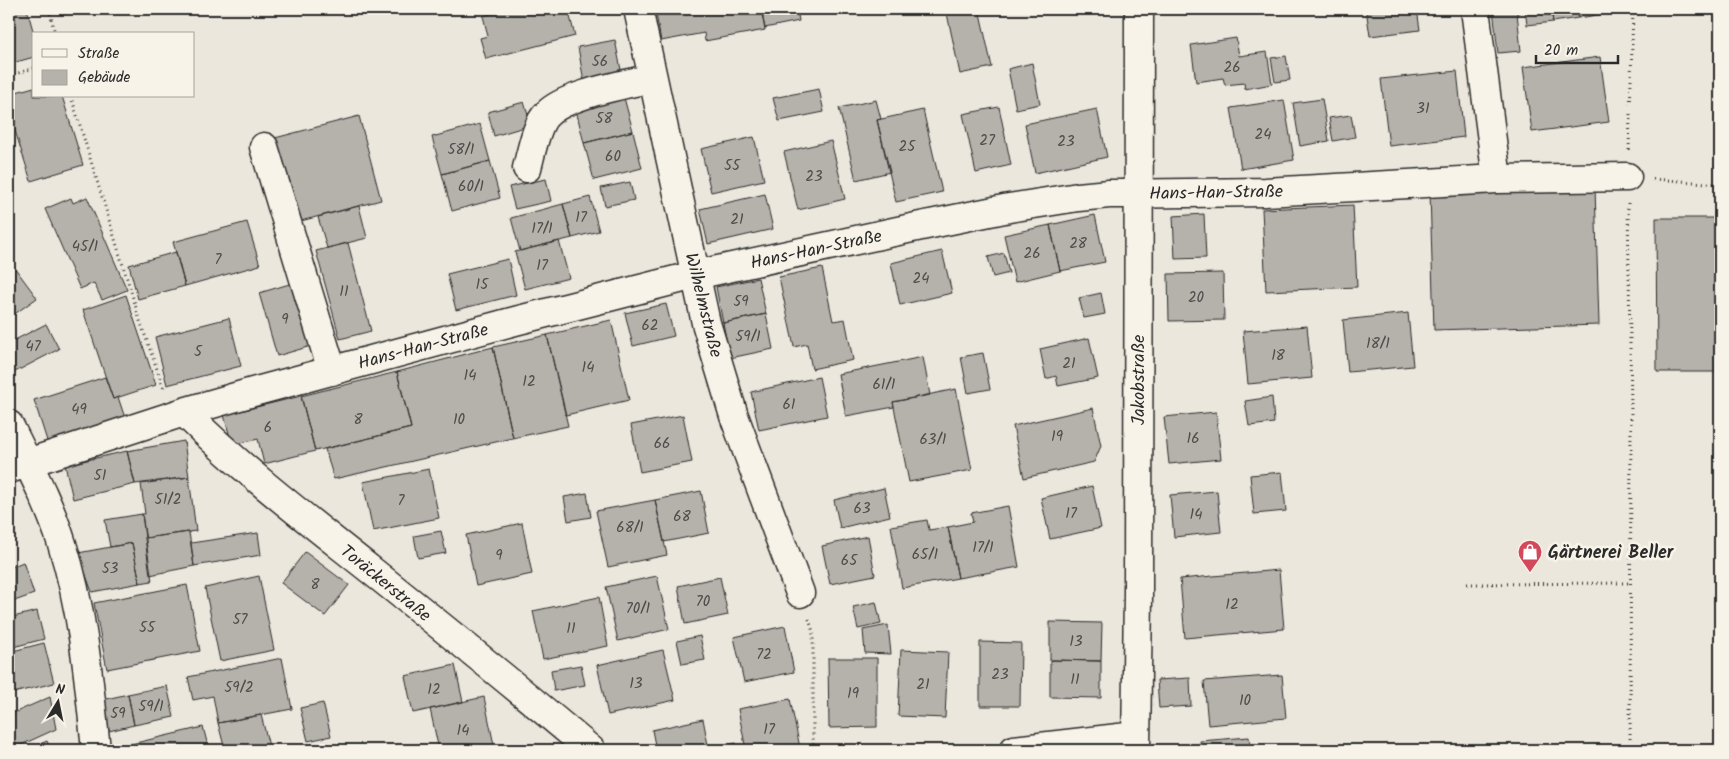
<svg xmlns="http://www.w3.org/2000/svg" width="1729" height="759" font-family="Kalam,sans-serif">
<style>
.building{fill:#b5b2ab;stroke:#2b2b2b}
.lines{fill:none;stroke-linecap:round;stroke-linejoin:round}
.minor-casing{stroke:#2b2b2b;stroke-width:31}
.major-casing{stroke:#2b2b2b;stroke-width:31}
.path{stroke:#2b2b2b;stroke-width:3;stroke-dasharray:1 4;stroke-linecap:butt}
.minor{stroke:#f7f3e8;stroke-width:28}
.major{stroke:#f7f3e8;stroke-width:28}
.labels{text-anchor:middle;stroke-width:5;stroke-linejoin:round;paint-order:stroke}
.number-label{font-size:15px;fill:#4e4d4b}
.street-label{font-size:18px;fill:#2b2b2b;stroke:#f7f3e8}
.poi-label{font-size:18px;font-weight:bold;fill:#2b2b2b;stroke:#f7f3e8;text-anchor:start}
</style>
<rect width="100%" height="100%" fill="#ebe7dd"/>
<filter id="ink" filterUnits="userSpaceOnUse"><feTurbulence type="fractalNoise" baseFrequency=".02" numOctaves="2"/><feDisplacementMap in="SourceGraphic" scale="10" xChannelSelector="R" yChannelSelector="G"/><feConvolveMatrix kernelMatrix="1 2 1 2 8 2 1 2 1" color-interpolation-filters="sRGB"/></filter>
<g filter="url(#ink)">
<path class="building" d="M9 9H27L34 34V57L9 64Z
M511 9H568L575 36 486 59 480 38 488 36 483 16Z
M655 9H761L765 30 705 41 704 33 661 41Z
M761 9H797L799 21 765 28Z
M946 9H979L992 67 960 74Z
M1366 9H1417L1420 30 1370 36Z
M1493 9H1520V12L1517 13 1521 51 1498 53Z
M1525 9H1551L1553 22 1527 25Z
M1551 9H1577L1578 18 1553 22Z
M1577 9H1603L1604 14 1578 18Z
M1236 38 1239 56 1267 52 1272 84 1245 89 1244 83 1225 85 1223 78 1196 82 1191 45Z
M615 40 622 75 584 82 578 47Z
M1286 56 1290 80 1275 82 1271 58Z
M1600 57 1609 122 1532 132 1523 67Z
M1032 63 1040 104 1016 109 1008 69Z
M1457 71 1464 137 1389 146 1381 79Z
M34 87V96H62L83 165 31 181 9 112V94Z
M819 89 824 112 779 121 773 98Z
M623 94 633 131 584 143 575 106Z
M1322 99 1329 141 1300 146 1293 103Z
M876 100 881 119 877 120 890 172 856 180 839 108Z
M1284 100 1294 160 1241 169 1231 108Z
M524 102 531 125 494 136 488 112Z
M999 107 1011 165 976 173 963 114Z
M1097 109 1107 157 1035 173 1025 124Z
M923 110 942 192 896 202 877 120Z
M1351 115 1355 137 1333 141 1329 118Z
M359 116 381 200 297 222 275 138Z
M480 124 490 161 442 174 432 137Z
M633 131 642 168 594 180 584 143Z
M754 137 764 180 711 192 701 149Z
M831 141 845 199 798 210 784 152Z
M490 161 500 198 452 211 442 174Z
M546 179 551 201 515 209 509 187Z
M630 182 634 200 605 206 601 188Z
M1595 187 1599 325 1434 330 1430 192Z
M765 194 773 229 708 244 700 209Z
M87 197 127 290 102 300 94 283 80 289 45 209 71 198 73 203Z
M590 197 599 231 572 238 563 204Z
M563 204 572 238 520 251 511 218Z
M1353 205 1357 287 1266 291 1262 209Z
M359 206 367 238 327 248 318 217Z
M1204 214 1206 258 1175 259 1173 216Z
M1095 215 1105 262 1060 271 1050 225Z
M1656 218H1720V372H1657Z
M247 222 260 265 185 286 173 242Z
M1050 225 1060 271 1015 282 1004 235Z
M559 241 569 278 525 289 515 252Z
M348 243 371 331 340 339 316 251Z
M942 251 952 293 900 305 891 263Z
M176 252 185 286 138 299 129 265Z
M1004 253 1009 273 993 277 988 257Z
M508 259 516 295 456 310 447 274Z
M9 260 37 298 9 318Z
M822 268 833 321 845 319 853 360 812 369 807 344 794 347 779 277Z
M1223 273 1224 320 1169 321 1168 274Z
M758 278 766 314 723 323 716 287Z
M293 283 311 346 277 356 259 293Z
M1101 293 1105 314 1084 318 1079 298Z
M126 295 156 385 113 399 83 310Z
M666 304 674 336 633 346 625 313Z
M1408 313 1413 366 1348 372 1343 320Z
M766 314 773 349 730 358 723 323Z
M229 318 241 366 167 385 155 337Z
M611 320 629 400 566 415 547 335Z
M46 324 59 349 13 373 9 365V343Z
M1307 326 1312 378 1248 384 1243 331Z
M547 335 568 426 513 438 493 347Z
M1089 338 1098 378 1058 386 1056 376 1046 379 1040 349Z
M493 347 513 438 334 479 325 449 411 428 397 372Z
M983 353 990 389 968 393 961 357Z
M923 357 930 395 893 402 894 407 846 416 838 374Z
M397 372 411 428 315 451 301 396Z
M105 377 113 399 118 397 125 418 48 444 34 400Z
M819 377 827 416 759 430 751 392Z
M956 389 972 470 909 482 893 402Z
M301 396 315 451 264 464 258 439 232 445 224 415Z
M1272 397 1274 423 1249 426 1245 401Z
M1093 408 1101 446 1094 462 1024 478 1013 426Z
M1216 412 1221 459 1169 464 1164 417Z
M683 415 692 462 640 472 631 425Z
M184 441 189 477 135 484 127 451Z
M127 451 135 484 73 499 65 465Z
M429 469 439 518 373 531 363 482Z
M1282 472 1286 511 1254 514 1250 475Z
M189 477 196 531 145 538 142 514H145L141 484Z
M1092 486 1101 528 1050 539 1041 498Z
M884 488 890 516 840 528 834 500Z
M701 491 709 533 664 542 655 500Z
M1217 491 1221 532 1174 537 1170 495Z
M587 493 591 517 568 521 564 497Z
M655 500 667 555 608 567 596 511Z
M1008 506 1019 567 958 578 948 527 973 522 971 513Z
M142 514 152 581 140 583 132 543 110 547 105 520Z
M927 520 929 530 948 527 958 578 902 588 891 526Z
M522 523 532 574 476 586 466 535Z
M441 531 446 553 418 558 414 536Z
M189 532 194 566 150 575 145 538Z
M258 533 261 555 194 566 191 543Z
M868 536 875 575 830 584 822 546Z
M132 543 140 583 92 592 78 553Z
M305 552 349 585 325 616 281 583Z
M23 562 34 594 9 603V568Z
M1279 570 1284 629 1185 638 1180 579Z
M259 576 274 650 220 661 205 588Z
M657 576 669 629 618 641 606 587Z
M720 577 728 615 685 624 678 586Z
M187 585 200 651 107 669 94 603Z
M599 597 608 646 543 659 533 611Z
M876 602 881 624 858 629 853 607Z
M37 611 44 639 9 648V618Z
M1050 622 1102 623 1101 661 1050 660Z
M888 625 891 654 865 653 863 630Z
M785 626 794 672 744 682 734 637Z
M700 636 705 660 682 664 677 641Z
M980 642 1021 643 1020 706H980Z
M44 643 54 683 9 694V652Z
M663 650 675 700 608 715 597 665Z
M901 650 948 652 945 718 898 716Z
M282 658 292 709 218 723 213 696 193 700 188 677Z
M828 658H877V727L829 728Z
M1050 660 1101 661V698L1050 697Z
M455 665 463 702 413 713 405 676Z
M581 665 585 685 554 691 551 670Z
M1282 675 1286 718 1208 725 1204 681Z
M1190 678 1191 706 1159 708 1157 680Z
M167 686 174 717 134 725 128 694Z
M128 694 134 725 109 731 102 700Z
M50 697 56 729 10 750 9 715Z
M484 697 495 750H439L430 709Z
M790 699 800 748 791 750H746L738 709Z
M323 703 331 736 308 741 300 708Z
M261 715 270 750H225L218 723Z
M703 719 709 750H656L652 730Z
M203 727 209 750H110V749Z
M1249 737 1251 750H1201L1200 741Z
M47 741 51 750H26Z
M736 743 738 750H724L723 746Z
M549 746 550 750H529Z"/>
<g class="lines">
<defs>
<path id="minor" d="M638 9 706 323 734 416 800 593
M1475 9 1497 179
M264 147 332 371
M527 168C531 154 536 124 547 114 567 94 624 85 652 78
M184 412C242 470 308 520 372 571 446 630 519 689 591 750
M9 469 184 412 253 392 515 321 695 275 921 226 1009 208 1078 197 1109 194 1265 192 1497 179 1627 177
M1014 750 1136 736
M1136 750 1138 593 1139 9"/>
<path id="major" d="M9 425C28 464 49 502 62 544 83 610 89 681 96 750"/>
</defs>
<use href="#minor" class="minor-casing"/>
<use href="#major" class="major-casing"/>
<path class="path" d="M49 9 55 34
M9 76 34 68
M71 96 141 324 164 389
M1629 150 1633 9
M1653 179 1720 184
M1628 203 1631 410 1630 750
M1467 584 1631 583
M809 619 813 632V750"/>
<use href="#minor" class="minor"/>
<use href="#major" class="major"/>
</g>
</g>
<defs>
<symbol id="shop-pin" viewBox="-11 -11 22 30"><path d="M0 17L-7.5 6A9.5 9.5 0 1 1 7.5 6Z" fill="#d1495b" stroke="#f7f3e8"/><path d="M-5-2.5h2.3a2.7 3.5 0 0 1 5.4 0H5L5.5 6h-11ZM-1.5-2.5h3a1.5 2.3 0 0 0-3 0Z" fill="#fff"/></symbol>
</defs>
<g fill-rule="evenodd">
<use href="#shop-pin" x="1516" y="538" width="28" height="38"/>
</g>
<g class="labels">
<g class="number-label">
<text x="600" y="66">56</text>
<text x="1232" y="72">26</text>
<text x="1423" y="113">31</text>
<text x="604" y="123">58</text>
<text x="1263" y="139">24</text>
<text x="987" y="145">27</text>
<text x="1066" y="146">23</text>
<text x="907" y="151">25</text>
<text x="461" y="154">58/1</text>
<text x="613" y="161">60</text>
<text x="732" y="170">55</text>
<text x="814" y="181">23</text>
<text x="471" y="191">60/1</text>
<text x="581" y="222">17</text>
<text x="737" y="224">21</text>
<text x="542" y="233">17/1</text>
<text x="1078" y="248">28</text>
<text x="85" y="251">45/1</text>
<text x="1032" y="258">26</text>
<text x="218" y="264">7</text>
<text x="542" y="270">17</text>
<text x="921" y="283">24</text>
<text x="482" y="289">15</text>
<text x="344" y="296">11</text>
<text x="1196" y="302">20</text>
<text x="741" y="306">59</text>
<text x="285" y="324">9</text>
<text x="650" y="330">62</text>
<text x="748" y="341">59/1</text>
<text x="1378" y="348">18/1</text>
<text x="33" y="351">47</text>
<text x="198" y="356">5</text>
<text x="1278" y="360">18</text>
<text x="1069" y="368">21</text>
<text x="588" y="372">14</text>
<text x="470" y="380">14</text>
<text x="529" y="386">12</text>
<text x="884" y="389">61/1</text>
<text x="789" y="409">61</text>
<text x="79" y="414">49</text>
<text x="358" y="424">8</text>
<text x="459" y="424">10</text>
<text x="268" y="432">6</text>
<text x="1057" y="441">19</text>
<text x="1193" y="443">16</text>
<text x="933" y="444">63/1</text>
<text x="662" y="448">66</text>
<text x="100" y="480">51</text>
<text x="168" y="504">51/2</text>
<text x="401" y="505">7</text>
<text x="862" y="513">63</text>
<text x="1071" y="518">17</text>
<text x="1196" y="519">14</text>
<text x="682" y="521">68</text>
<text x="630" y="532">68/1</text>
<text x="983" y="552">17/1</text>
<text x="925" y="559">65/1</text>
<text x="499" y="560">9</text>
<text x="849" y="565">65</text>
<text x="110" y="573">53</text>
<text x="315" y="589">8</text>
<text x="703" y="606">70</text>
<text x="1232" y="609">12</text>
<text x="638" y="613">70/1</text>
<text x="240" y="624">57</text>
<text x="147" y="632">55</text>
<text x="571" y="633">11</text>
<text x="1076" y="646">13</text>
<text x="764" y="659">72</text>
<text x="1000" y="679">23</text>
<text x="1075" y="684">11</text>
<text x="636" y="688">13</text>
<text x="923" y="689">21</text>
<text x="239" y="692">59/2</text>
<text x="434" y="694">12</text>
<text x="853" y="698">19</text>
<text x="1245" y="705">10</text>
<text x="151" y="711">59/1</text>
<text x="118" y="718">59</text>
<text x="769" y="734">17</text>
<text x="463" y="735">14</text>
</g>
<g class="street-label">
<text transform="translate(1216 192) rotate(-1)" y="6">Hans-Han-Straße</text>
<text transform="translate(816 249) rotate(-12)" y="6">Hans-Han-Straße</text>
<text transform="translate(704 305) rotate(76)" y="6">Wilhelmstraße</text>
<text transform="translate(423 346) rotate(-15)" y="6">Hans-Han-Straße</text>
<text transform="translate(1138 380) rotate(-90)" y="6">Jakobstraße</text>
<text transform="translate(386 583) rotate(39)" y="6">Toräckerstraße</text>
</g>
<g class="poi-label">
<text x="1548" y="558">Gärtnerei Beller</text>
</g>
</g>
<rect width="1729" height="759" fill="none" stroke="#f7f3e8" stroke-width="30"/>
<rect x="15" y="15" width="1699" height="729" fill="none" stroke="#2b2b2b" stroke-width="2" filter="url(#ink)"/>
<rect x="32" y="32" width="162" height="65" fill="#f7f3e8" stroke="#a5a39c"/>
<rect x="42" y="49" width="25" height="8" fill="#f7f3e8" stroke="#a5a39c"/>
<text x="78" y="58" font-size="15" fill="#2b2b2b">Straße</text>
<rect x="42" y="70" width="25" height="15" fill="#b5b2ab" stroke="#a5a39c"/>
<text x="78" y="82" font-size="15" fill="#2b2b2b">Gebäude</text>
<g transform="translate(58 702) rotate(10)" stroke="#f7f3e8" stroke-width="4" paint-order="stroke">
<path d="M0-4L9 19L0 12L-9 19Z" fill="#2b2b2b"/>
<text y="-8" font-size="14" font-weight="bold" text-anchor="middle" fill="#2b2b2b">N</text>
</g>
<path d="M1536 55v8h82v-8" fill="none" stroke="#2b2b2b" stroke-width="2.5"/>
<text x="1544" y="55" font-size="15" fill="#2b2b2b" stroke="#f7f3e8" stroke-width="4" paint-order="stroke">20 m</text>
</svg>
